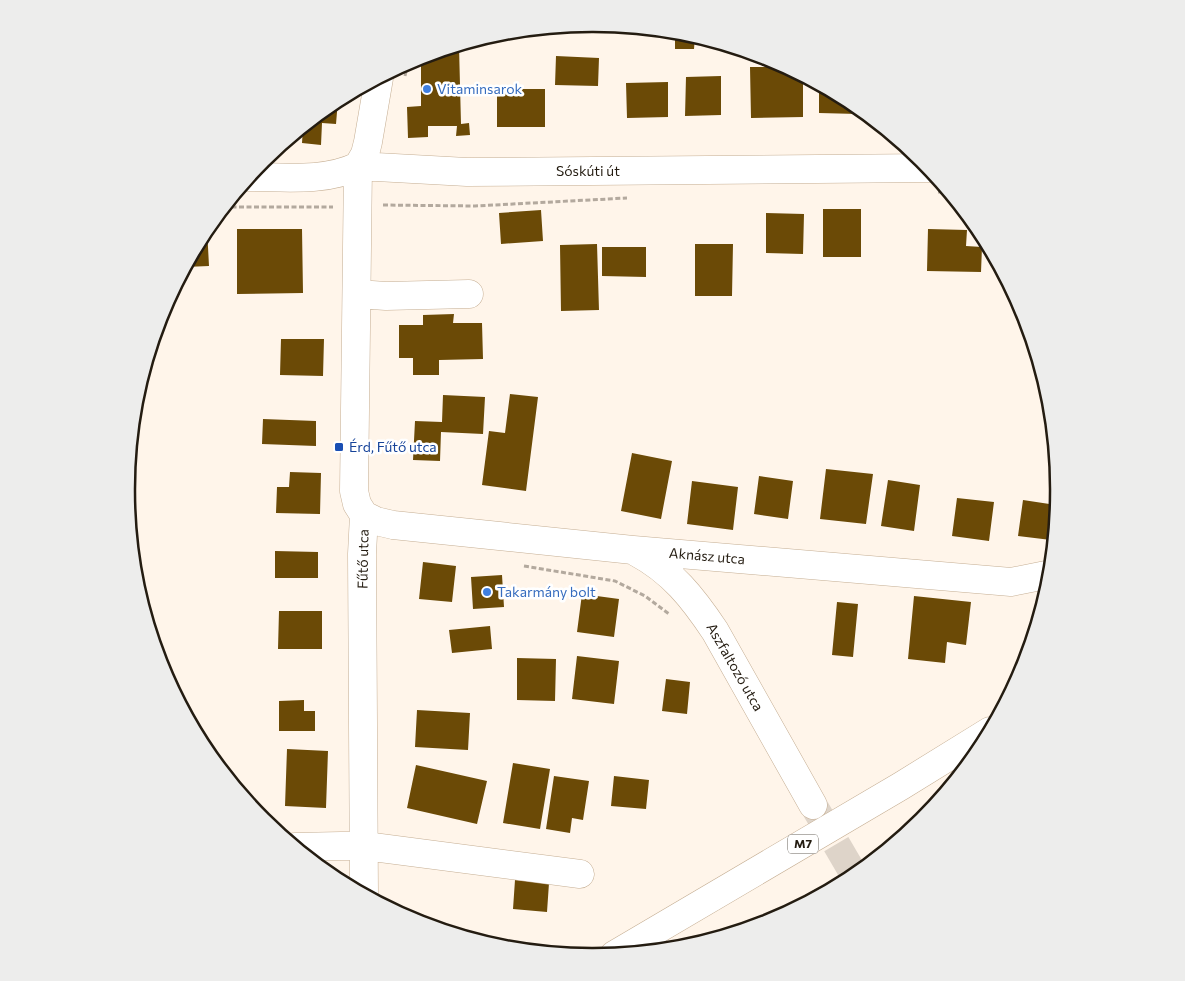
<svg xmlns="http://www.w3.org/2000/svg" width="1185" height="981" font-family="Commissioner,sans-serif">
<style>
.building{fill:#6b4a06}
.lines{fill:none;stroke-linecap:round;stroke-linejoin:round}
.minor-tunnel{stroke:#ded4c9;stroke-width:28;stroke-dasharray:28 14;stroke-linecap:butt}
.minor-casing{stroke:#c5ae93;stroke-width:29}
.highway-casing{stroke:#c5ae93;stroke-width:29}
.path{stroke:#b3a99e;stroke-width:3;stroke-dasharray:5 2.5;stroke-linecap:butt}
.minor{stroke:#fff;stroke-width:28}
.highway{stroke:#fff;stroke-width:28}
.shop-dot{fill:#3f7fe0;stroke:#fff;stroke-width:2}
.transit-dot{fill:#1a4fb4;stroke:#fff;stroke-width:2}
.labels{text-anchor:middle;stroke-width:5;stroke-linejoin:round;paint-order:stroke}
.shield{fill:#fff;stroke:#666058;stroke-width:1}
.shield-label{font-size:12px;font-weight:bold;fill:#241c11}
.shop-label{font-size:14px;fill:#366cbe;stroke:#fff;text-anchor:start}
.street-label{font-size:14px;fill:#241c11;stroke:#fff}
.transit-label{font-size:14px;fill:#164399;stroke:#fff;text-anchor:start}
.rim{fill:none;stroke:#241c11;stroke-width:2.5}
</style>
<rect width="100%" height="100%" fill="#fff5ea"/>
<path class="building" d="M675 32 684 33 695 36 694 49H675Z
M456 46H459L461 124 469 123 470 135 456 136 457 126H428V137L408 138 407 107 421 106V57Z
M556 56 599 58 598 86 555 85Z
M750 67H785L803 76V117L751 118Z
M721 76V115L685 116 686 77Z
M668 82V117L627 118 626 83Z
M819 85 852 103 858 108V114L819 113Z
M497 89H545V127H497Z
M338 100 336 124 322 123 321 145 302 143 303 127 333 102Z
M823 209H861V257H823Z
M541 210 543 241 501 244 499 213Z
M766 213 804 214 803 254 766 253Z
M207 228 209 266 185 267 205 231Z
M237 229H302L303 293 237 294Z
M928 229 967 230 966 246 982 247 981 272 927 271Z
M597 244 599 310 561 311 560 245Z
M695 244H733L732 296H695Z
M602 247H646V277L602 276Z
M454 314 453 323H482L483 359 439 360V375H413V358H399V325H423V315Z
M281 339H324L323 376 280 375Z
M510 394 538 397 526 491 482 485 489 431 505 433Z
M443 395 485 397 483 434 441 432 440 461 413 460 415 421 442 422Z
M263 419 316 421V446L262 444Z
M632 453 672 461 661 519 621 511Z
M826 469 873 474 866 524 820 519Z
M290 472 321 473 320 514 276 513 277 487H289Z
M759 476 793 481 788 519 754 514Z
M888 480 920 485 914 531 881 526Z
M692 481 738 487 733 530 687 524Z
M957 498 994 502 989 541 952 536Z
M1023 500 1056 505 1051 540 1018 536Z
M275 551 318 552V578H275Z
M423 562 456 566 452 602 419 599Z
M502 575 504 607 473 609 471 577Z
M582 594 619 599 614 637 577 632Z
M914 596 971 602 966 645 947 642 945 663 908 659Z
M837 602 858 604 853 657 832 655Z
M279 611H322V649H278Z
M490 626 492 649 452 653 449 630Z
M577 656 619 661 614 704 572 699Z
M517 658 556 659 555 701 517 700Z
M666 679 690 682 687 714 662 711Z
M304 700V711H315V731H279V701Z
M417 710 470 713 468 750 415 747Z
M287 749 328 751 326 808 285 806Z
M513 763 550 769 540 829 503 823Z
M416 765 487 781 477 824 407 808Z
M554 776 589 781 583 820 572 818 570 833 546 829Z
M614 776 649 780 646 809 611 806Z
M515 880 549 883 547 912 513 909Z"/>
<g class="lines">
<path class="minor-tunnel" d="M815 808 855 876"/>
<defs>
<path id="minor" d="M249 177C284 177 326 182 358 166L467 172 929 168
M357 294 386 296 469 294
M364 515 376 521 393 525 633 550 1011 582 1051 574
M636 552C672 571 693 598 715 631L813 805
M295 847 341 846H365L580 874
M364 895 362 554 364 515 357 504 354 491 358 166 365 154 368 142 379 78"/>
<path id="highway" d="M614 955 901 786 990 731"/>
</defs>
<use href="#minor" class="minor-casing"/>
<use href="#highway" class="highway-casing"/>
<path class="path" d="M405 76 408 62
M938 192H948
M383 205 475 206 627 198
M224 207H333
M524 566 615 581 645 596 669 614"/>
<use href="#minor" class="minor"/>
<use href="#highway" class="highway"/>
</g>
<g class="shop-dot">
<circle cx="427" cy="89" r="5"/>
<circle cx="487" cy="592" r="5"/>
</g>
<rect class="transit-dot" x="334" y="442" width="10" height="10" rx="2.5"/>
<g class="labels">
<rect class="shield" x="788" y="834.5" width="30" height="19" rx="4"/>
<g class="shield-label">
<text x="803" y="848">M7</text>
</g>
<g class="shop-label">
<text x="437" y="94">Vitaminsarok</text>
<text x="497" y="597">Takarmány bolt</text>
</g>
<g class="street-label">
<text x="588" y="176">Sóskúti út</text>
<text transform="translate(707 556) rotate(5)" y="5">Aknász utca</text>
<text transform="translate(363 559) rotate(-89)" y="5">Fűtő utca</text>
<text transform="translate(735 667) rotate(60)" y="5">Aszfaltozó utca</text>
</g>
<g class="transit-label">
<text x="349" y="452">Érd, Fűtő utca</text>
</g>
</g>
<path d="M0 0H1185V981H0ZM592 32H593A457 457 0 0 1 1050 489V491A457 457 0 0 1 593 948H592A457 457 0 0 1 135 491V489A457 457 0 0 1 592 32Z" fill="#ededec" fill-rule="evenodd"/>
<path class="rim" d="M592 32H593A457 457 0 0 1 1050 489V491A457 457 0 0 1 593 948H592A457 457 0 0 1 135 491V489A457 457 0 0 1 592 32Z"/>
</svg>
